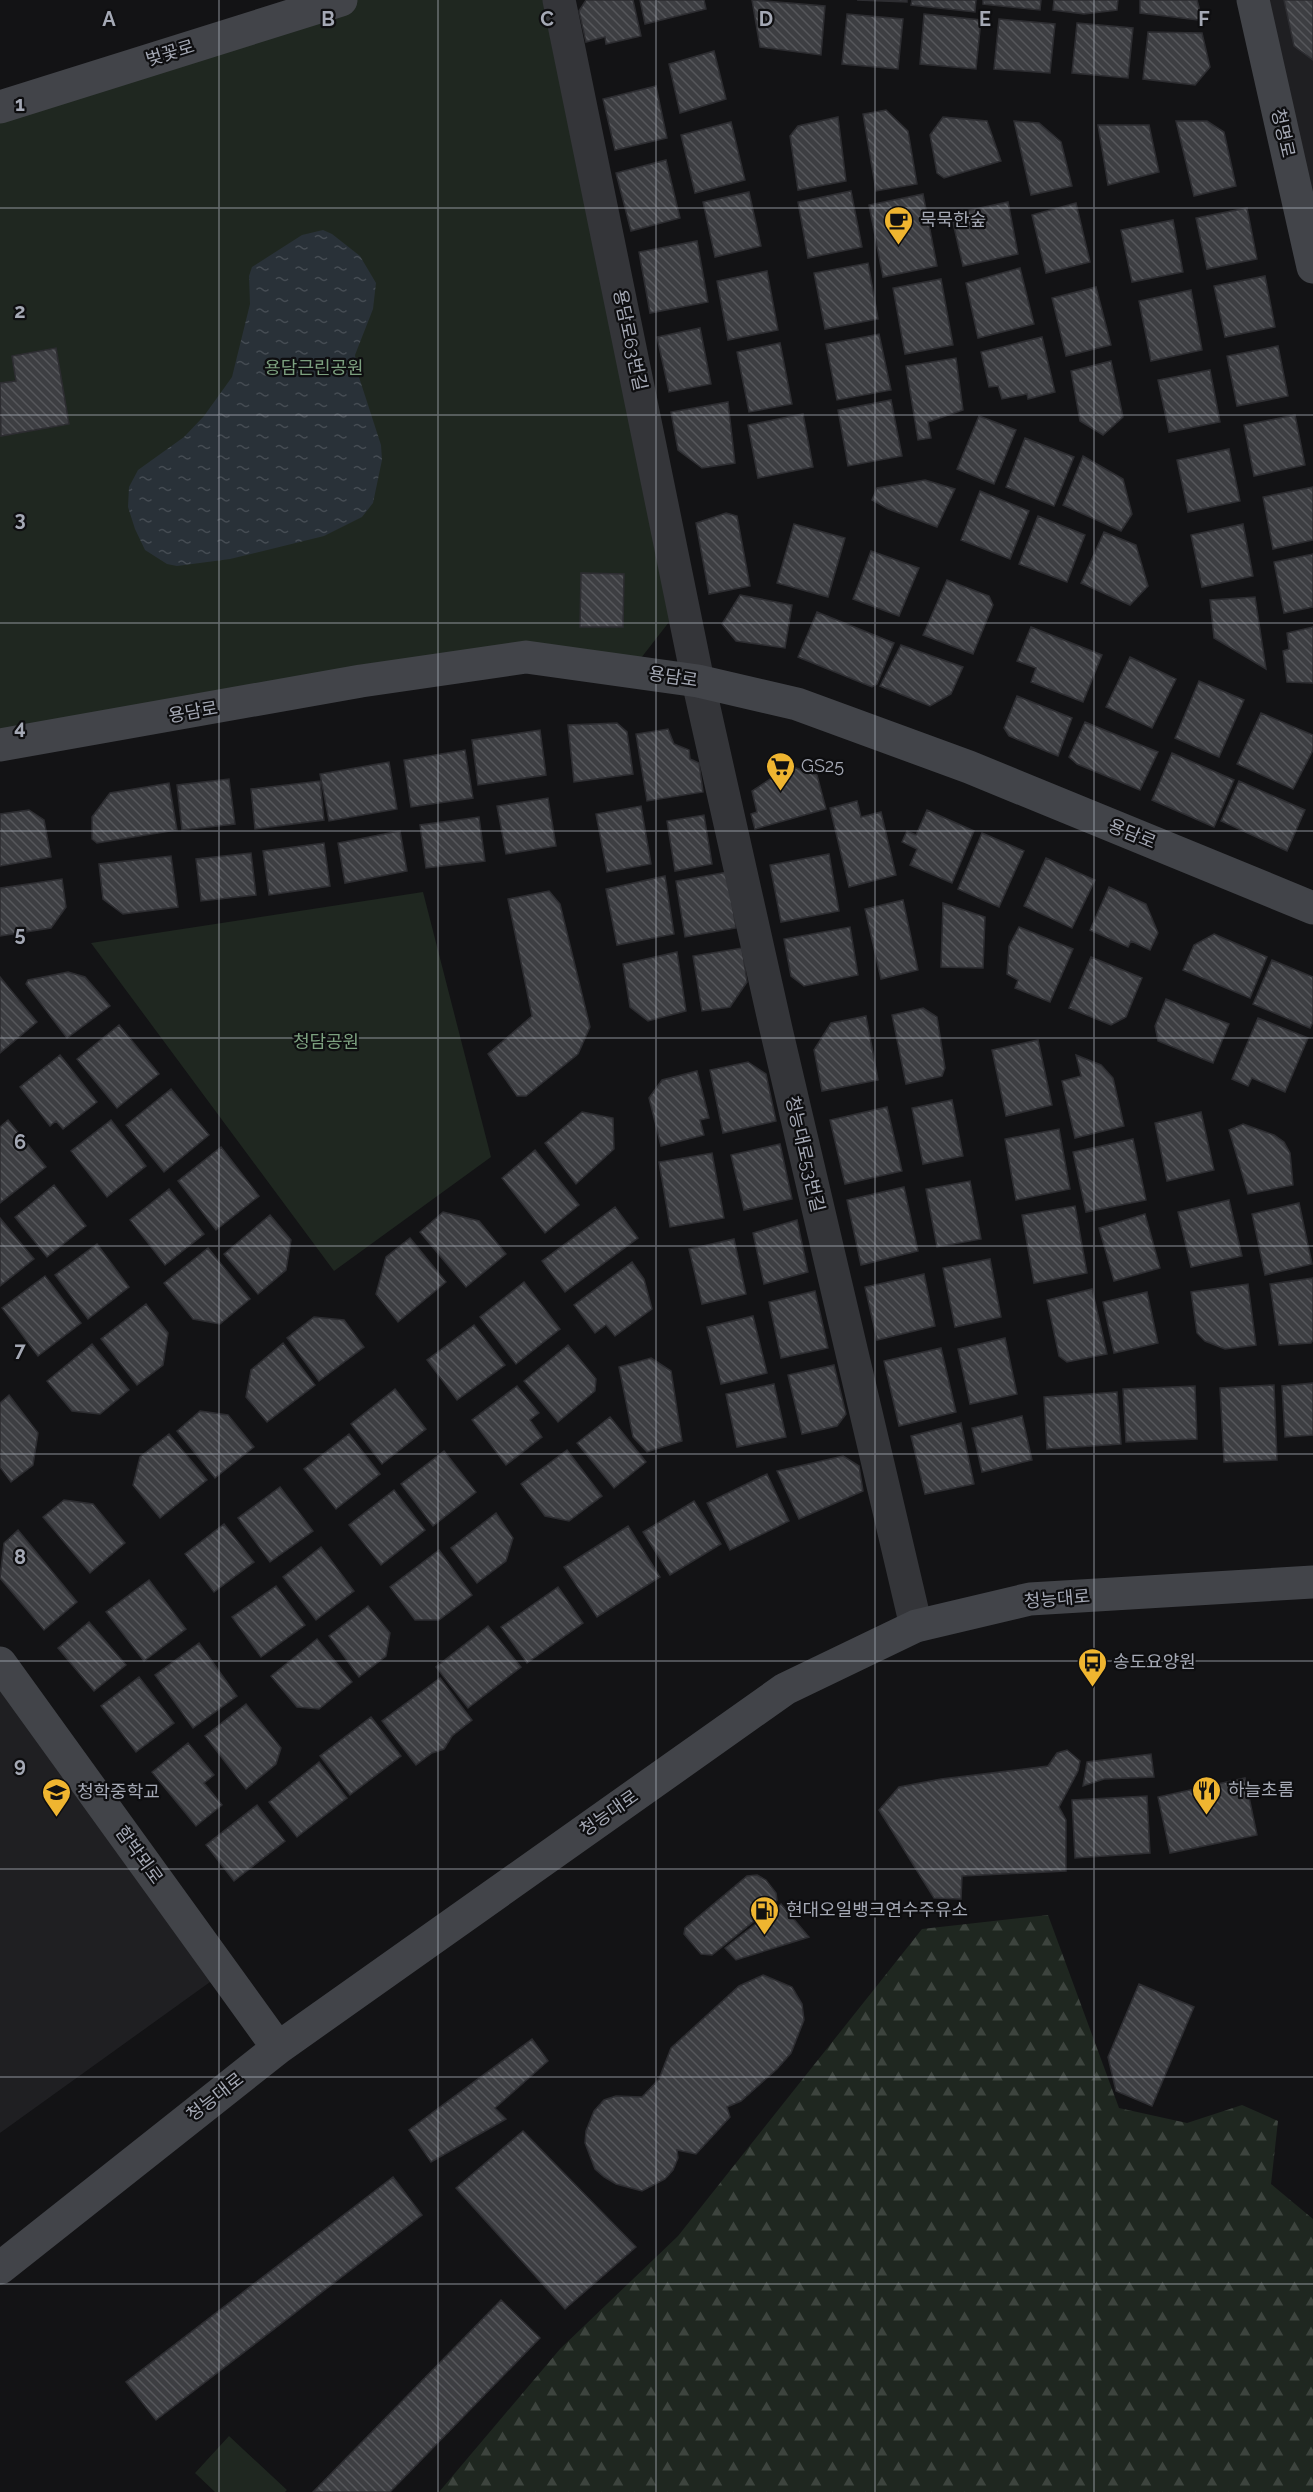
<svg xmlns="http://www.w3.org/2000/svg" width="1313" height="2492" font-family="Raleway,'Noto Sans KR',sans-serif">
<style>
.built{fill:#1f1f22}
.forest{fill:url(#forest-firs)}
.park{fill:#1f2720}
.water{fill:url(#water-ripples)}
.building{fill:url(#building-back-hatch);stroke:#2d2d31;stroke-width:1.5}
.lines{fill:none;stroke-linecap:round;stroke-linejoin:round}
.street{stroke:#343539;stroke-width:33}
.secondary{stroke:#424449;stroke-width:33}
.grid{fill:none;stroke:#a5a9b5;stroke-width:1.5;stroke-opacity:0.55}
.labels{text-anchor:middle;stroke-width:4.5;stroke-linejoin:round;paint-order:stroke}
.street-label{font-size:18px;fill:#a5a9b5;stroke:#0e0e10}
.poi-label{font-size:18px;fill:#a5a9b5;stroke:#0e0e10;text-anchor:start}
.park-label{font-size:18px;fill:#7ca07f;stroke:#0e0e10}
.grid-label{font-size:20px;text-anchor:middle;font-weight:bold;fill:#a5a9b5;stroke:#0e0e10;stroke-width:4.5;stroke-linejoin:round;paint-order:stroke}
</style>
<defs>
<pattern id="forest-firs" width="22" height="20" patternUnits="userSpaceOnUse" patternTransform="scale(1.5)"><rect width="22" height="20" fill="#1f2720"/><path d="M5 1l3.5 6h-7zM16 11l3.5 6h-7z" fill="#3d443e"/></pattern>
<pattern id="water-ripples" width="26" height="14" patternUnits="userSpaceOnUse" patternTransform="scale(1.5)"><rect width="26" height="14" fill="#293138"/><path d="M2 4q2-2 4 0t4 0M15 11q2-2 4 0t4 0" fill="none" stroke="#454c53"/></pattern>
<pattern id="building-back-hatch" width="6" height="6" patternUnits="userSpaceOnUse" patternTransform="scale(1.5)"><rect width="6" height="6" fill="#3d3e42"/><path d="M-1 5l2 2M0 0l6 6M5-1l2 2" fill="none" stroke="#56575b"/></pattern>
</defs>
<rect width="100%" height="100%" fill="#131315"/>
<path class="built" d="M1252 0H1313V286Z
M0 1663 224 1972 0 2133Z"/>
<path class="forest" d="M1048 1915 1119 2108 1187 2123 1242 2105 1278 2121 1271 2184 1313 2219V2492H439L560 2349 678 2236 922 1929Z"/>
<path class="park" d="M341 0H558L683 604 631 671 541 659 0 745V107Z
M423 892 491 1157 334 1271 91 943Z
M229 2436 287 2490 285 2492H215L195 2473Z"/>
<path class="water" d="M323 230 332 234 360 256 376 283 373 309 355 355 358 374 381 445 382 460 373 503 362 517 324 536 230 559 177 566 167 564 145 550 135 529 128 507 129 487 138 470 184 437 204 416 232 377 250 304 249 276 252 267 302 235Z"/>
<path class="building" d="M586 0H633L641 36 606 44 605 37 586 42 579 11Z
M640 0H704L706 9 645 24Z
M752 0 825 6 821 55 760 47Z
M857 0H907V2Z
M912 0H976L975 12 911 5Z
M983 0H1041L1040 10 983 4Z
M1054 0H1118L1117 10 1084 14 1053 10Z
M1140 0H1197L1201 15 1198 20 1140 13Z
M1284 0H1313V60L1294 46Z
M847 14 903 19 898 69 842 64Z
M924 14 981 20 976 69 920 64Z
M999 19 1055 24 1050 73 994 69Z
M1077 23 1133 28 1128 78 1072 73Z
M1148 32 1202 33 1210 67 1195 85 1143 79Z
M714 51 726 99 680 113 669 64Z
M656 86 667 138 615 150 603 99Z
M886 110 908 131 917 184 876 191 863 114Z
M838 117 846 181 798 190 790 136 798 126Z
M943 117 987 121 1001 161 944 178 937 173 930 135Z
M1014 121 1039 123 1061 142 1072 186 1031 195Z
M1176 121H1207L1224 132 1236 186 1194 196Z
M731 122 745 180 695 193 681 135Z
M1098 125H1149L1159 172 1108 185Z
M666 160 680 218 631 231 616 173Z
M851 191 862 247 808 258 798 202Z
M749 192 761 246 715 257 703 202Z
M923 194 937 266 883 277 869 205Z
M1008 202 1018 254 963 266 951 214Z
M1076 203 1090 262 1046 273 1032 215Z
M1247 208 1257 259 1207 269 1196 218Z
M1173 220 1183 272 1132 282 1121 230Z
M697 241 708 302 650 313 639 252Z
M868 263 878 319 825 329 814 273Z
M1020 268 1034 324 978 338 966 283Z
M767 271 778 330 728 340 717 281Z
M1265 276 1275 327 1225 337 1214 286Z
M941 279 953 345 905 354 893 288Z
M1096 287 1111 345 1066 356 1052 298Z
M1191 290 1202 350 1151 361 1139 301Z
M700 328 711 384 669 392 657 337Z
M879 334 891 390 837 400 826 344Z
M1042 337 1055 392 1028 399 1027 394 1002 399 998 386 989 387 981 352Z
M780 343 792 404 749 412 737 352Z
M1278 346 1288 396 1237 406 1227 356Z
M56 348 69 424 1 436 0 383 16 381 12 356Z
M956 358 963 410 928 422 931 438 918 440 906 366Z
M1111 361 1123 417 1103 435 1080 421 1071 371Z
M1210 370 1220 422 1169 432 1158 380Z
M891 400 902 456 848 466 838 410Z
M728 402 735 463 702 468 678 450 671 412Z
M803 414 813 467 758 478 748 425Z
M1295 415 1305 465 1254 476 1244 425Z
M979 416 1016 430 994 484 957 469Z
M1025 438 1074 457 1054 506 1006 487Z
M1229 449 1240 501 1188 512 1177 460Z
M1083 456 1123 479 1132 514 1121 531 1063 505Z
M925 480 955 489 937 527 888 509 872 500 877 488Z
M1313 487V540L1273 549 1263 497Z
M980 491 1029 511 1010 559 961 540Z
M726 513 737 516 750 586 709 594 696 523Z
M1038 516 1085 535 1067 582 1019 564Z
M794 524 845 538 828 597 777 583Z
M1243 524 1253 576 1202 587 1191 535Z
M1104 532 1136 545 1148 586 1130 605 1081 583Z
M871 551 919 568 899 616 853 599Z
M1313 554V607L1284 613 1274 562Z
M581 573 624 574 623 627H580Z
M947 580 989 596 993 605 973 654 923 635Z
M740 595 792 605 785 648 736 641 722 624Z
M1255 597 1266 669 1214 638 1210 600Z
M817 612 894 643 877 684 872 687 798 657Z
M1031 627 1102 655 1083 702 1031 682 1036 668 1017 661Z
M1313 627V683L1287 682 1283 651 1289 649 1287 633Z
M901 645 963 667 951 694 930 706 880 686Z
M1130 657 1176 679 1152 728 1106 707Z
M1199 681 1244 700 1219 757 1175 738Z
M1017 696 1072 718 1058 756 1009 736 1004 728Z
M1261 713 1313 735V750L1293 789 1237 764Z
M1085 722 1158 752 1140 790 1077 764 1069 757Z
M617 723 627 732 633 774 574 782 568 725Z
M668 729 674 744 689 750 690 759 699 763 703 792 647 801 636 734Z
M540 730 546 775 478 785 472 740Z
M465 750 473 798 411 807 404 760Z
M1172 753 1234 780 1214 827 1152 800Z
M389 762 397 809 329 821 320 774Z
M790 766 817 775 826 809 755 829 751 814 757 812 752 791Z
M229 779 235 824 182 830 177 785Z
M320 781 324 820 255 829 251 789Z
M1239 781 1305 810 1287 851 1221 821Z
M169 783 177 830 97 843 92 839V817L110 793Z
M548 798 556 846 506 854 497 806Z
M857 801 861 817 881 812 896 875 849 887 830 808Z
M641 806 651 864 607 872 596 814Z
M29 810 44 820 51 857 0 866V814Z
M927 810 974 831 952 883 910 865 917 849 902 842 907 831 916 835Z
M704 815 712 864 675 871 667 821Z
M479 817 485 861 426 868 420 825Z
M400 831 407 871 345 883 338 843Z
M982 833 1024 851 999 907 958 889Z
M324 843 330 886 269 895 263 851Z
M251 853 256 895 201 901 196 859Z
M829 854 839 911 781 922 770 865Z
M171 856 178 907 123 914 103 899 99 864Z
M1046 858 1095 880 1072 928 1024 906Z
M727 872 736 928 685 937 676 881Z
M665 876 674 934 617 945 606 889Z
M62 879 66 907 51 928 0 936V888Z
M1109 887 1146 904 1158 933 1150 950 1131 941 1128 947 1090 930Z
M549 891 560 904 590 1027 578 1054 526 1096H517L488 1054 532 1016 508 899Z
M903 900 918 970 881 979 865 909Z
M943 903 985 917 983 968 941 967Z
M850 927 858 975 804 986 791 976 784 939Z
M1019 927 1073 949 1050 1002 1015 988 1018 980 1007 974 1009 946Z
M1214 934 1267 957 1250 998 1183 970 1194 945Z
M742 948 747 982 730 1007 702 1011 693 956Z
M677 952 686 1011 648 1021 630 1007 623 964Z
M1091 957 1142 978 1126 1017 1111 1025 1069 1008Z
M1272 960 1313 977V1022L1310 1028 1253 1004Z
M68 972 85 977 110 1006 67 1038 26 984 28 980Z
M0 977 37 1022 0 1053Z
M1166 999 1229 1024 1213 1063 1158 1041 1155 1026Z
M923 1008 937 1017 945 1068 942 1076 906 1084 892 1015Z
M866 1016 878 1080 822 1091 814 1050 831 1023Z
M1258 1018 1308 1038 1285 1092 1252 1078 1248 1086 1232 1079Z
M119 1025 159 1074 117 1108 77 1059Z
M1038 1040 1052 1105 1006 1116 992 1050Z
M60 1055 97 1102 63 1129 56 1121 50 1126 20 1087Z
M1076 1055 1101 1065 1113 1078 1124 1126 1075 1138 1062 1081 1081 1076Z
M748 1062 766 1074 776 1121 723 1133 710 1070Z
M697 1071 709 1118 700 1120 704 1135 661 1146 649 1098 662 1080Z
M171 1089 209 1135 164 1172 126 1125Z
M952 1100 963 1156 923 1164 912 1108Z
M887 1107 902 1171 845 1184 830 1120Z
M582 1112 613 1118 614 1149 576 1184 545 1143Z
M1201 1112 1214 1170 1167 1181 1155 1123Z
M8 1120 46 1167 0 1203V1127Z
M111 1120 146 1166 107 1197 71 1151Z
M1243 1124 1274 1135 1284 1142 1290 1153 1293 1185 1248 1194 1229 1130Z
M1059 1129 1070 1189 1016 1200 1005 1139Z
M1133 1139 1146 1200 1086 1212 1073 1152Z
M780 1144 792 1199 744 1210 731 1155Z
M221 1147 259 1196 216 1230 178 1181Z
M535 1150 579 1205 545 1233 502 1178Z
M712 1153 724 1218 670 1227 659 1162Z
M970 1181 981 1239 937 1247 926 1189Z
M54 1185 86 1226 47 1257 15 1217Z
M904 1187 918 1251 861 1265 847 1200Z
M169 1189 204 1234 165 1265 130 1220Z
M1229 1200 1242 1256 1191 1267 1178 1212Z
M1299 1203 1312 1264 1265 1275 1252 1214Z
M1075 1206 1087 1273 1034 1283 1022 1215Z
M615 1207 638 1238 565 1292 542 1261Z
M443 1212 479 1221 506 1254 466 1287 420 1232Z
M1145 1214 1160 1268 1114 1281 1099 1228Z
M270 1215 291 1240 286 1270 258 1294 224 1254Z
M0 1218 34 1259 0 1286Z
M797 1220 808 1272 764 1284 753 1233Z
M410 1238 446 1282 398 1322 376 1294 386 1257Z
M734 1239 746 1294 702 1304 689 1249Z
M97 1244 129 1287 88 1319 55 1275Z
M208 1248 250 1299 220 1324 193 1319 164 1283Z
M990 1259 1001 1317 955 1327 943 1268Z
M632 1262 644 1279 652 1309 615 1336 606 1325 595 1333 574 1305Z
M924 1274 935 1326 877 1340 865 1287Z
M45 1276 81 1323 38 1356 2 1308Z
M1313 1278V1340L1311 1343 1279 1345 1270 1284Z
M524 1282 560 1329 516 1364 480 1317Z
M1248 1284 1256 1345 1225 1349 1205 1341 1197 1333 1191 1292Z
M1092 1289 1107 1354 1067 1362 1059 1356 1047 1300Z
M815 1291 828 1348 781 1358 769 1302Z
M1147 1292 1158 1343 1114 1353 1103 1302Z
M146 1304 168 1333 163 1365 137 1385 101 1339Z
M753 1316 767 1373 721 1384 707 1327Z
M314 1317 344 1320 364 1347 319 1381 287 1338Z
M474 1325 505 1365 457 1400 427 1360Z
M1005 1338 1017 1394 970 1404 958 1349Z
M283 1343 315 1385 267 1422 246 1397 251 1370Z
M92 1344 129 1390 100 1414 72 1411 47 1381Z
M568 1345 596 1379 595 1391 558 1422 524 1381Z
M941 1348 956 1412 899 1426 884 1361Z
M651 1358 671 1371 682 1441 647 1452 633 1437 619 1367Z
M834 1365 846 1414 837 1426 802 1434 788 1375Z
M1313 1383V1435L1285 1437 1282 1386Z
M774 1384 786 1437 737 1447 726 1394Z
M1274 1385 1277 1460 1224 1462 1220 1388Z
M517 1386 539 1413 530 1420 542 1437 506 1465 472 1420Z
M1195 1386 1197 1439 1126 1442 1123 1389Z
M395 1389 426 1429 382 1464 351 1424Z
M1117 1392 1121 1444 1047 1449 1044 1397Z
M9 1395 38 1433 33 1465 11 1482 0 1467V1403Z
M200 1411 228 1415 254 1447 215 1478 177 1431Z
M1022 1416 1032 1460 982 1472 972 1428Z
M610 1417 646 1462 614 1488 577 1443Z
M961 1423 974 1484 925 1494 911 1436Z
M169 1434 207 1480 160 1518 133 1485 140 1457Z
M349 1434 380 1474 336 1509 304 1469Z
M567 1450 602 1496 569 1521 545 1516 521 1484Z
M444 1451 476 1492 433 1526 401 1484Z
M843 1456 859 1466 863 1491 799 1519 777 1471Z
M767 1474 789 1521 730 1550 707 1503Z
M280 1487 313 1531 270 1562 238 1518Z
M394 1490 425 1530 381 1565 349 1525Z
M64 1500 93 1504 125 1543 90 1573 43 1517Z
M694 1501 721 1544 670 1575 643 1532Z
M496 1513 513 1538 506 1561 477 1583 451 1548Z
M224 1524 254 1562 214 1592 185 1554Z
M628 1526 660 1577 597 1617 564 1567Z
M18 1530 77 1602 44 1630 0 1578 4 1543Z
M321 1547 354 1591 316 1620 283 1577Z
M439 1550 472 1595 439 1620H415L390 1587Z
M149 1580 186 1629 144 1661 106 1612Z
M276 1586 305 1625 261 1657 232 1617Z
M558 1587 583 1623 527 1663 501 1627Z
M368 1606 390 1633 386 1656 359 1677 329 1636Z
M89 1622 126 1665 94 1691 58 1648Z
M488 1626 521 1667 468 1708 436 1667Z
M317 1639 352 1682 319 1709 297 1707 271 1676Z
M199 1643 237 1696 193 1728 155 1675Z
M139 1677 174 1723 136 1752 101 1706Z
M440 1678 472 1720 452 1736 444 1749 432 1753 416 1765 382 1721Z
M246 1704 281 1748 276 1764 246 1789 205 1736Z
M371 1717 401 1756 350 1795 320 1756Z
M188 1743 214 1775 204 1783 222 1805 196 1826 152 1772Z
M1067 1750 1080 1761 1078 1771 1059 1807 1066 1820V1871L962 1876 961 1899 934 1898 879 1810 899 1787 941 1779 1048 1766 1057 1753Z
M1151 1754 1154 1777 1104 1779 1083 1786 1087 1762Z
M319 1762 347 1798 297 1837 269 1802Z
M1245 1778 1257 1835 1170 1853 1158 1797Z
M1147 1796 1150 1853 1075 1858 1072 1800Z
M257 1805 285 1841 234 1881 206 1845Z
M757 1875 766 1880 776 1893 777 1900 774 1905 712 1955 701 1954 684 1934 685 1928 747 1876Z
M781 1904 809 1937 736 1960 725 1948Z
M763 1975 792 1987 802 2004 804 2020 791 2053 777 2069 741 2101 727 2107 730 2117 696 2154 677 2150 678 2158 673 2170 665 2179 642 2191 616 2184 604 2177 595 2169 585 2143 586 2131 594 2111 604 2100 616 2096 642 2097 659 2079 671 2048 739 1986Z
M1139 1984 1194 2007 1152 2106 1116 2091 1108 2057Z
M532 2039 548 2061 495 2108 506 2119 431 2162 409 2130Z
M523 2131 636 2247 565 2309 456 2188Z
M393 2177 422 2215 156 2420 126 2382Z
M501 2300 540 2338 390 2492H313Z"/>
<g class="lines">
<path class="street" d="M559 0 698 681 776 1029 916 1626"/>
<path class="secondary" d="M1253 0 1313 267
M0 107 341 0
M0 745 361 681 526 657 698 681 797 704 969 767 1313 908
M0 1663 278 2048
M0 2268 278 2048 785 1689 916 1626 1030 1599 1313 1582"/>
</g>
<path class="grid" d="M219 0V2492M438 0V2492M656 0V2492M875 0V2492M1094 0V2492M0 208H1313M0 415H1313M0 623H1313M0 831H1313M0 1038H1313M0 1246H1313M0 1454H1313M0 1661H1313M0 1869H1313M0 2077H1313M0 2284H1313"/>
<defs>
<symbol id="cafe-pin" viewBox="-11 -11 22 30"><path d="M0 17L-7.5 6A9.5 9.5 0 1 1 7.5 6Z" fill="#efb530" stroke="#0e0e10"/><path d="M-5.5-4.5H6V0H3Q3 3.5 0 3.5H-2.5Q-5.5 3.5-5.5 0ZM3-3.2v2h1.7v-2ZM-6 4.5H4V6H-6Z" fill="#111"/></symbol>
<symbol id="supermarket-pin" viewBox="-11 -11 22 30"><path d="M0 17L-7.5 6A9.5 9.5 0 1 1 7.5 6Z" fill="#efb530" stroke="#0e0e10"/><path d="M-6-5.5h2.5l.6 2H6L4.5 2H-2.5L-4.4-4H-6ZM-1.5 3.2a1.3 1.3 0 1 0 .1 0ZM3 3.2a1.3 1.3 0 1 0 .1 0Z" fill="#111"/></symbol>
<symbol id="bus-pin" viewBox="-11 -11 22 30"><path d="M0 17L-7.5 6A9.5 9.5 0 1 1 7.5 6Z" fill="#efb530" stroke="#0e0e10"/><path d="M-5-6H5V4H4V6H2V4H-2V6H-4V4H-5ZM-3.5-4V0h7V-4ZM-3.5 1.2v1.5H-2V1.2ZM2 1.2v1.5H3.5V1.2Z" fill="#111"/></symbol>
<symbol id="restaurant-pin" viewBox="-11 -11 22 30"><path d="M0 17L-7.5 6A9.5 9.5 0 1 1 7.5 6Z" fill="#efb530" stroke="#0e0e10"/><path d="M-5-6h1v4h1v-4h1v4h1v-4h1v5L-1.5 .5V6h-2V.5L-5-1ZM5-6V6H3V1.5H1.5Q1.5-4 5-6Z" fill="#111"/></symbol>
<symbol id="school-pin" viewBox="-11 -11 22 30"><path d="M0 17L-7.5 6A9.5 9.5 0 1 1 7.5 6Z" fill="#efb530" stroke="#0e0e10"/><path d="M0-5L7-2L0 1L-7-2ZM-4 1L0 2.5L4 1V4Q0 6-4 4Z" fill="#111"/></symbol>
<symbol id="fuel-pin" viewBox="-11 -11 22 30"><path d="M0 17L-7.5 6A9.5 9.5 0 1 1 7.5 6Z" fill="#efb530" stroke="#0e0e10"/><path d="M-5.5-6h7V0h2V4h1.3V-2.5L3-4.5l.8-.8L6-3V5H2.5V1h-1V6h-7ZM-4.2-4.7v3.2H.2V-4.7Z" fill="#111"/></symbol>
</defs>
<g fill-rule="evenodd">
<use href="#cafe-pin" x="882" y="204" width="33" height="45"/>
<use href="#supermarket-pin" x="764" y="750" width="33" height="45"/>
<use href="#bus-pin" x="1076" y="1646" width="33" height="45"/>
<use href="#restaurant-pin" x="1190" y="1774" width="33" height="45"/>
<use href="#school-pin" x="40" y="1776" width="33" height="45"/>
<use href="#fuel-pin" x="748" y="1894" width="33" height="45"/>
</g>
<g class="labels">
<g class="street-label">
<text transform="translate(170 53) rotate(-17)" y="6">벚꽃로</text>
<text transform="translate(1283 133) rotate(77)" y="6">청명로</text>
<text transform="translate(630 340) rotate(78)" y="6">용담로63번길</text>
<text transform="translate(673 677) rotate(9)" y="6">용담로</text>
<text transform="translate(193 712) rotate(-10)" y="6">용담로</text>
<text transform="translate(1132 834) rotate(22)" y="6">용담로</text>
<text transform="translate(805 1154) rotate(77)" y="6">청능대로53번길</text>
<text transform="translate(1057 1599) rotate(-5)" y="6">청능대로</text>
<text transform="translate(609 1813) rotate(-35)" y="6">청능대로</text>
<text transform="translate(139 1855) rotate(54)" y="6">함박뫼로</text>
<text transform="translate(215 2097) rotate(-38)" y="6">청능대로</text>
</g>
<g class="poi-label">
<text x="920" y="226">묵묵한숲</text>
<text x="801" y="772">GS25</text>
<text x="1113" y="1668">송도요양원</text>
<text x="1228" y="1796">하늘초롬</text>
<text x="77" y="1798">청학중학교</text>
<text x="786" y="1916">현대오일뱅크연수주유소</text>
</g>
<g class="park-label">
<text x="314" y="374">용담근린공원</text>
<text x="326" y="1048">청담공원</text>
</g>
</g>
<g class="grid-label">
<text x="109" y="26">A</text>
<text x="328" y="26">B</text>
<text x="547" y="26">C</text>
<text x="766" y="26">D</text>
<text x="985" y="26">E</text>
<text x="1204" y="26">F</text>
<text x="20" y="111">1</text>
<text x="20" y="318">2</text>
<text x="20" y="526">3</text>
<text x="20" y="734">4</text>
<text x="20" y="941">5</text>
<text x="20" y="1149">6</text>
<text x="20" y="1357">7</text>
<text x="20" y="1564">8</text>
<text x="20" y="1772">9</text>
</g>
</svg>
